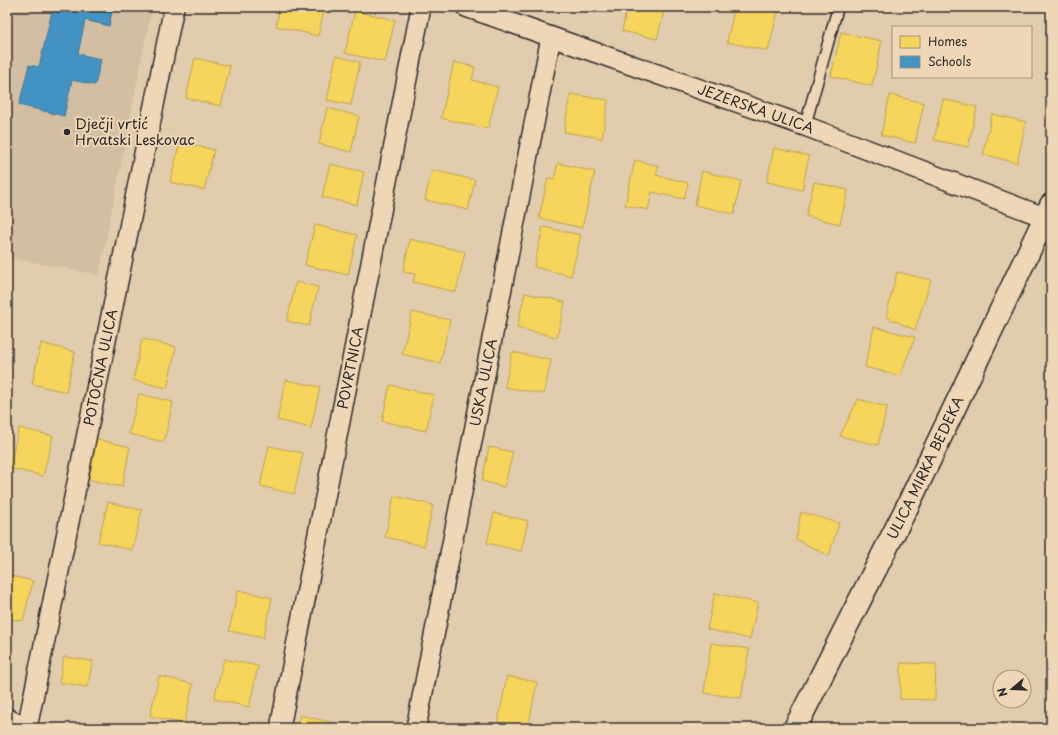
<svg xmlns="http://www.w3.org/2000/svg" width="1058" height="735" font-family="'Playpen Sans',sans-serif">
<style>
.built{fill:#d3bea3}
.homes{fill:#f6d55c;stroke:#b9a24d}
.schools{fill:#4393c3;stroke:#3c7495}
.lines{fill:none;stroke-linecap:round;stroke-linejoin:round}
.lane-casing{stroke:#2b2b2b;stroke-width:13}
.street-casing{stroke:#2b2b2b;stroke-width:22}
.secondary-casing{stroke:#2b2b2b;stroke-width:25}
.lane{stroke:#eed6b6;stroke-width:10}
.street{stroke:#eed6b6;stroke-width:19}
.secondary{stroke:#eed6b6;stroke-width:22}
.poi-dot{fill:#2b2b2b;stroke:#eed6b6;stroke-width:1.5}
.labels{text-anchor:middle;stroke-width:4;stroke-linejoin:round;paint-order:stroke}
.street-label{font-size:14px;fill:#2b2b2b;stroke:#eed6b6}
.poi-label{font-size:14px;fill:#2b2b2b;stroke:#eed6b6;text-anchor:start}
</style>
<rect width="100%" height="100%" fill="#e2ccae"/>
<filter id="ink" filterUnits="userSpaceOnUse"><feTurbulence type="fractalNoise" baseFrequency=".025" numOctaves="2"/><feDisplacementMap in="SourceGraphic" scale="8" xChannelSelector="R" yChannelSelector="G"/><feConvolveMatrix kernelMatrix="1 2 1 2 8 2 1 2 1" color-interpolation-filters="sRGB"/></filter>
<g filter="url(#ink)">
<path class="built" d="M7 7H152L99 275 7 257Z"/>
<path class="homes" d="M280 7H325L318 36 276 26Z
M627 7H665L657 39 622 31Z
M735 7H779L768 51 727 42Z
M355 11 395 20 385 62 345 53Z
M841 32 882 41 872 86 831 76Z
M336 56 360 62 351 105 327 100Z
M195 58 230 66 221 106 186 98Z
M454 62 475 67 472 80 498 87 488 129 441 118Z
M570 94 608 100 602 138 564 132Z
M890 95 924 103 915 143 881 135Z
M943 99 977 107 968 147 934 140Z
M327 108 359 116 351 152 319 144Z
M992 114 1026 122 1017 163 983 154Z
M180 142 214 150 204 190 170 182Z
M774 148 809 156 802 190 767 182Z
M635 160 659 166 656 175 688 183 684 199 652 192 648 210 625 205Z
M558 163 595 172 582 228 539 218 548 178 554 179Z
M330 164 364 172 357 205 322 197Z
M432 170 475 180 468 210 425 200Z
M702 171 741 181 734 214 695 205Z
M814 182 848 190 840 224 806 216Z
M315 225 357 235 348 275 305 265Z
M543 227 581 235 571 276 534 267Z
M410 239 465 252 456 292 413 282 415 274 403 272Z
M897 272 931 280 915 330 886 317Z
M296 282 318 287 309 326 287 321Z
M525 293 565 302 557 337 517 328Z
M412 312 450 320 440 363 402 354Z
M874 327 915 337 900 376 865 367Z
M142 339 176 347 167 388 133 380Z
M41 343 75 352 66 392 32 384Z
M512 352 551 360 544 394 505 387Z
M286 380 320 387 311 428 277 420Z
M390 385 434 395 426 431 382 421Z
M139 394 173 402 164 442 129 434Z
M858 399 887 407 878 445 840 436Z
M19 428 53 436 43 476 9 468Z
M96 439 130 447 122 487 87 479Z
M269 446 303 453 294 494 260 486Z
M489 447 513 452 504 487 482 481Z
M394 496 433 505 424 546 385 537Z
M108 502 142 510 132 550 98 542Z
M801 512 839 523 829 556 796 539Z
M494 513 528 521 521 551 487 543Z
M7 575 33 581 23 621 7 618Z
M238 590 272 598 263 638 229 631Z
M715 593 758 603 750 639 707 629Z
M711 643 749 649 741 698 704 693Z
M64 657 93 661 87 687 59 682Z
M224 659 258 666 249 707 214 699Z
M901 663 936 664 935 700 900 699Z
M159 676 193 684 184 724 150 716Z
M507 676 537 682 528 728H497Z
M300 715 334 723 332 728H297Z"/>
<path class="schools" d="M53 7H113L109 26 85 20 78 54 101 59 95 85 72 80 64 116 19 105 29 65 39 67Z"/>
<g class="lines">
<defs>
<path id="lane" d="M805 126 838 7"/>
<g id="street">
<path id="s1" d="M466 7 805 126 1044 217"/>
<path id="s2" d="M27 728 174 7"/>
<path id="s3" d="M280 728 421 7"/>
<path id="s4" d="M416 728 551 37"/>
</g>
<g id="secondary">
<path d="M7 720 23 728"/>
<path id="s5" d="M795 728 909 503 1051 205"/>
</g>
</defs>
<use href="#lane" class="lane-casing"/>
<use href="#street" class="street-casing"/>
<use href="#secondary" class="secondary-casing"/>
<use href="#lane" class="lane"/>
<use href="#street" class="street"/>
<use href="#secondary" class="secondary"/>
</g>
</g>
<circle class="poi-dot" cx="67" cy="132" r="4"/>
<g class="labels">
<g class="street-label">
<text dy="5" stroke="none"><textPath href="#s1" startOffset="307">JEZERSKA ULICA</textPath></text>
<text dy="5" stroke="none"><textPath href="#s2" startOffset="368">POTOČNA ULICA</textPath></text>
<text dy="5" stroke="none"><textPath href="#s3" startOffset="367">POVRTNICA</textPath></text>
<text dy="5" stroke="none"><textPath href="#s4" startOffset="352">USKA ULICA</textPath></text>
<text dy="5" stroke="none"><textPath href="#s5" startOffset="291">ULICA MIRKA BEDEKA</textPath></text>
</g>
<g class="poi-label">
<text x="75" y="129">Dječji vrtić<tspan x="75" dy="16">Hrvatski Leskovac</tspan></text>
</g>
</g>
<rect width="1058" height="735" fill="none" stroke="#eed6b6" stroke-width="24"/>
<rect x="12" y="12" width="1034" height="711" fill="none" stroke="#2b2b2b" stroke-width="1.5" filter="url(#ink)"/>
<rect x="892" y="26" width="140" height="52" fill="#eed6b6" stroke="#a0927e"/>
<rect x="900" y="36" width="20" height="12" fill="#f6d55c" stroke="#a0927e"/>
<text x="928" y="46" font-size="12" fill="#2b2b2b">Homes</text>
<rect x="900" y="56" width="20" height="12" fill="#4393c3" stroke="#a0927e"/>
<text x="928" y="66" font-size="12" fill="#2b2b2b">Schools</text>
<g transform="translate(1012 689) rotate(251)"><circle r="19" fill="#eed6b6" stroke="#a0927e"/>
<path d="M0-3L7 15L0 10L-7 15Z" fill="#2b2b2b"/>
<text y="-6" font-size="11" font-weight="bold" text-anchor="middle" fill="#2b2b2b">N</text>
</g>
</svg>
